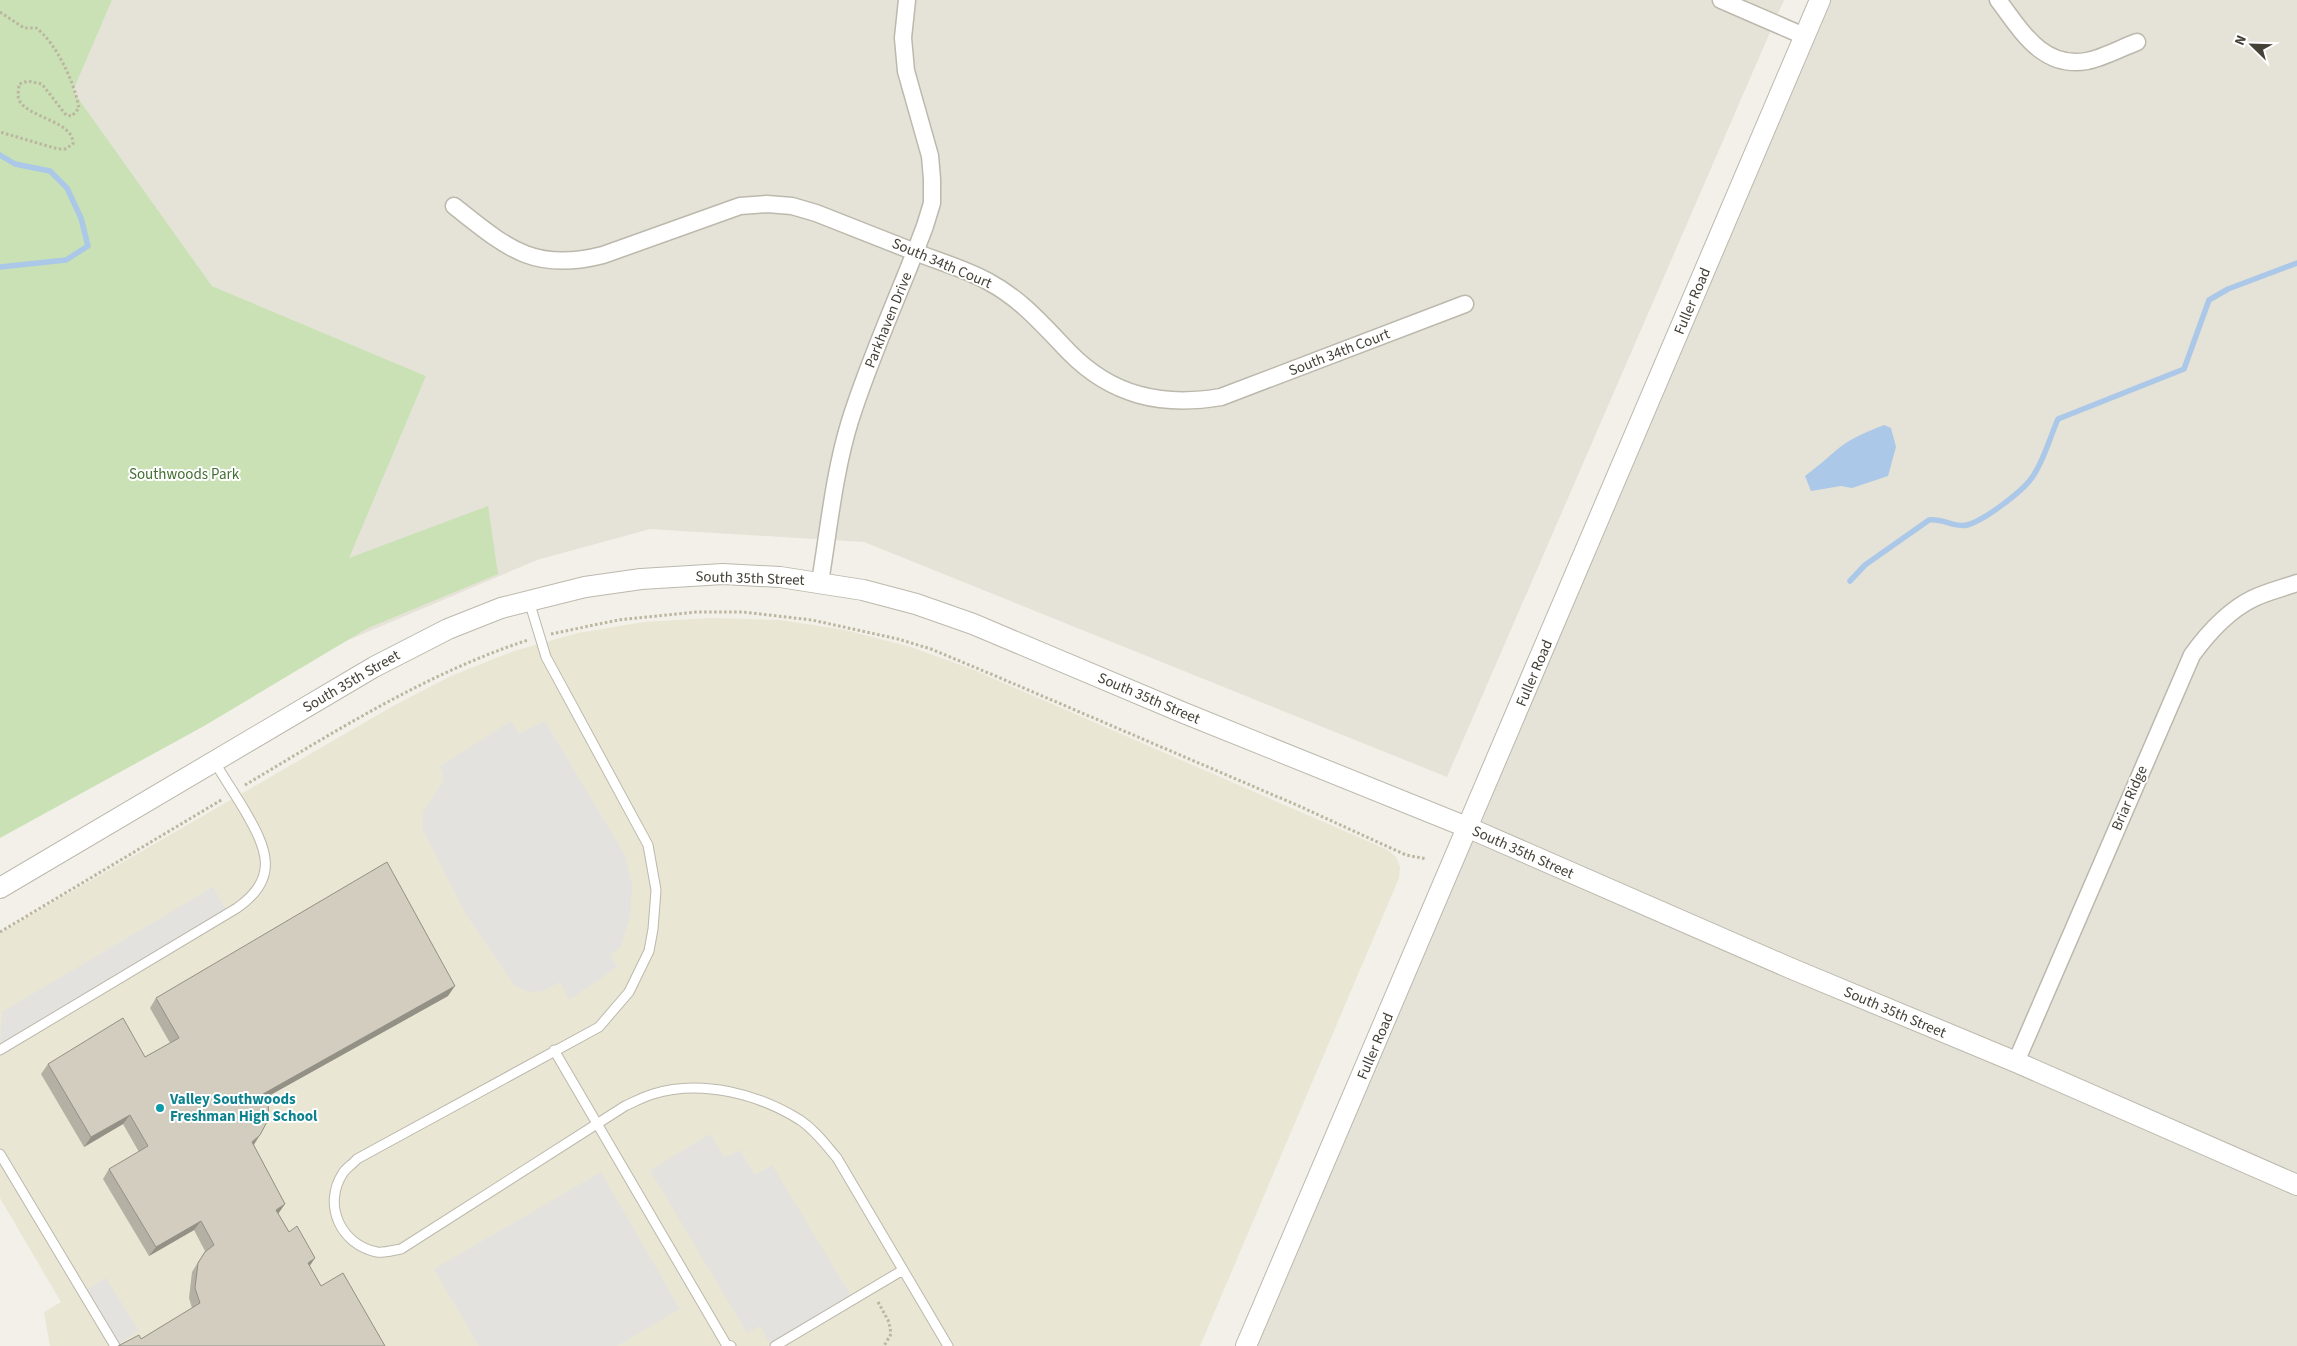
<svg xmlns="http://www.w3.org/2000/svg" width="2297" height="1346" font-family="'Source Sans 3',sans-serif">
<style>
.residential{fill:#e5e2d7}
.education{fill:#e9e6d3}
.green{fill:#c9e1b5}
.parking{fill:#e4e2df}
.water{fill:#abc8e8}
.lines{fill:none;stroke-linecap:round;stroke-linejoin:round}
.stream{stroke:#abc8e8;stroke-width:5.5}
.service-casing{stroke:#bcb8ac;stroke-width:11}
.minor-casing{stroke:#bcb8ac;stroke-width:19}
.tertiary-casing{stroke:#bcb8ac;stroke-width:22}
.path{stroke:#bcb59f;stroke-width:3;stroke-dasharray:2.5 2.5;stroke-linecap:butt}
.service{stroke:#fff;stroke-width:9}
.minor{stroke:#fff;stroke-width:16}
.tertiary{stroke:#fff;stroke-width:20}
.wall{fill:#b5b0a4}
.shaded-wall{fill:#939086}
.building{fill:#d2cdbf;stroke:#939086}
.culture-dot{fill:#0f9aa8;stroke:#fff;stroke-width:2}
.labels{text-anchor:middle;stroke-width:4;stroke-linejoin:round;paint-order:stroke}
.street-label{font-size:15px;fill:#444137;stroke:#fff}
.park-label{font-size:15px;fill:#426f32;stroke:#fff}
.culture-label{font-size:15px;font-weight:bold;fill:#0d838f;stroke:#fff;text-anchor:start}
</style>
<rect width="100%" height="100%" fill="#f2f0e8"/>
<path class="residential" d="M112 0H1784L1447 777 864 542 650 529 537 560 306 658 426 376 212 286 73 91Z
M1820 0H2297V1346H1246Z"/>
<path class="education" d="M711 618 780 620 845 630 911 647 974 670 1388 850 1396 857 1400 867 1399 878 1200 1346H50L44 1312 61 1302 0 1198V933L395 705 451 676 514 651 578 633 644 622Z"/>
<path class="green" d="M0 0H112L73 91 212 286 426 376 349 558 488 506 498 574 368 628 204 726 0 838Z"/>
<path class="parking" d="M511 721 519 734 545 721 625 855 632 884 630 917 621 947 610 954 617 967 569 1000 560 982 543 991 529 992 515 986 465 913 423 830V812L444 780 440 766Z
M213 887 228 913 0 1048 2 1012Z
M710 1134 725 1158 740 1150 755 1175 772 1165 853 1299 771 1346 760 1326 747 1333 650 1170Z
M601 1172 680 1309 617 1346H479L434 1269Z
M106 1278 139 1331 115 1346 83 1292Z"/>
<path class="water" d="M1884 425 1891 428 1896 447 1888 476 1852 488 1841 486 1811 491 1805 476C1817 467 1827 458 1839 448 1851 438 1869 431 1884 425Z"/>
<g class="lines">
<path class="stream" d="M0 155 15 164 50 171 67 188 81 218 88 246 66 260 0 267
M1850 581 1865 565 1929 520C1942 518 1956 528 1967 525 1983 521 2024 491 2033 476 2044 460 2050 437 2058 419L2184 369 2209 300 2228 289 2297 263"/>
<defs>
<path id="service" d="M529 601 546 657 648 845 656 890 653 929 649 951 629 992 599 1027 357 1159C353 1164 346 1168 343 1173 322 1205 341 1245 377 1252 384 1253 394 1250 401 1249L625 1106C634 1102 643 1097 653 1094 701 1079 759 1094 800 1120 815 1130 826 1145 837 1158L948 1346
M0 1050 237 908C280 878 267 849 245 811 235 794 224 778 214 761
M554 1050 726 1344 731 1346
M0 1154 115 1346
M775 1346 903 1270"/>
<path id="minor" d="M1721 0 1804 36
M1998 0C2021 30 2042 69 2087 61 2103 58 2121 48 2137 42
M454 206C506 247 533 273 603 255L740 206 767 204 792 206 816 213C849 226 882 239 915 252 940 262 966 269 989 282 1021 299 1044 326 1069 352 1112 396 1162 407 1221 397L1465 304
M820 582C829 528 834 473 850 421 871 354 901 291 925 226L932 203V179L930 156 906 71 903 38 907 0
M2016 1062 2192 655C2208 633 2228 611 2252 599 2266 592 2283 588 2297 583"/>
<path id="tertiary" d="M0 888 374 667 448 629 501 608 585 587 641 579 723 574 780 577 863 590 916 604 973 624 1184 713 1469 828 1790 968 2016 1062 2297 1185
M1246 1346 1820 0"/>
</defs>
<use href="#service" class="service-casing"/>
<use href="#minor" class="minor-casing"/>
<use href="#tertiary" class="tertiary-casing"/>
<path class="path" d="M0 12 24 28H36C56 42 75 84 79 108L72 116 66 115 42 84 28 81 19 84C19 89 17 95 19 100 28 118 74 121 73 144L65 149H58L0 132
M551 634 618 620 697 612H743L812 620 898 639 931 649 998 677 1299 806 1406 855 1427 859
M245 785C336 731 427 673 528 640
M0 932 223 799
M878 1302 889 1322 891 1334 884 1346"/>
<use href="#service" class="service"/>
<use href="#minor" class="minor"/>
<use href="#tertiary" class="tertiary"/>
</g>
<path class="wall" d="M448 996 265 1098 260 1135 254 1145 285 1204 278 1213 321 1286 385 1346 141 1339 192 1308 189 1298 192 1272 205 1251 194 1230 149 1256 103 1179 109 1169 139 1152 123 1124 84 1147 41 1074 48 1064 145 1057 170 1043 150 1008 156 998Z"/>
<path class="shaded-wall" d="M455 986 448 996 256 1103 263 1094Z
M130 1115 123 1124 84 1147 91 1137Z
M260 1135 253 1145 252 1142Z
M285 1204 278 1214 276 1210Z
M201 1221 194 1230 149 1256 156 1247Z
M315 1258 309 1267 308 1263Z"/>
<path class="building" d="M387 862 455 986 263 1094 268 1103 269 1118 260 1135 252 1142 285 1204 276 1210 289 1232 297 1226 315 1258 308 1263 321 1286 343 1273 385 1346H118L139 1335 141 1339 200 1303 195 1288 198 1263 205 1252 214 1245 201 1221 156 1247 109 1169 148 1146 130 1115 91 1137 48 1064 123 1018 145 1057 179 1038 156 998Z"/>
<circle class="culture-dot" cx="160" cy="1108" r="5"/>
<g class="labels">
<g class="street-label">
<text transform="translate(942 263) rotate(23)" y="5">South 34th Court</text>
<text transform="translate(1692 301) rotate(-67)" y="5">Fuller Road</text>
<text transform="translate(888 320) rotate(-68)" y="5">Parkhaven Drive</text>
<text transform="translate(1339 352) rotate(-21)" y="5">South 34th Court</text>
<text transform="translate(750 578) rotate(2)" y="5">South 35th Street</text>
<text transform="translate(1534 673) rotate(-67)" y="5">Fuller Road</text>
<text transform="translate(351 681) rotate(-30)" y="5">South 35th Street</text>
<text transform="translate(1149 698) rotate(23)" y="5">South 35th Street</text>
<text transform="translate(2129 798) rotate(-67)" y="5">Briar Ridge</text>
<text transform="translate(1523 852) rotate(24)" y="5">South 35th Street</text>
<text transform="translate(1895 1012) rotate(23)" y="5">South 35th Street</text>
<text transform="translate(1375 1046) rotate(-67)" y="5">Fuller Road</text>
</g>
<g class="park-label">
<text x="184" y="479">Southwoods Park</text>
</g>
<g class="culture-label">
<text x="170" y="1104">Valley Southwoods<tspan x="170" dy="17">Freshman High School</tspan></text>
</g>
</g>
<g transform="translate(2252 45) rotate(293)" stroke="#ffffff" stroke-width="4" paint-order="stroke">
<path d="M0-4L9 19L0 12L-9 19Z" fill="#444137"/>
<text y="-8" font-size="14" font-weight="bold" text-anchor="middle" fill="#444137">N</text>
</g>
</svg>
